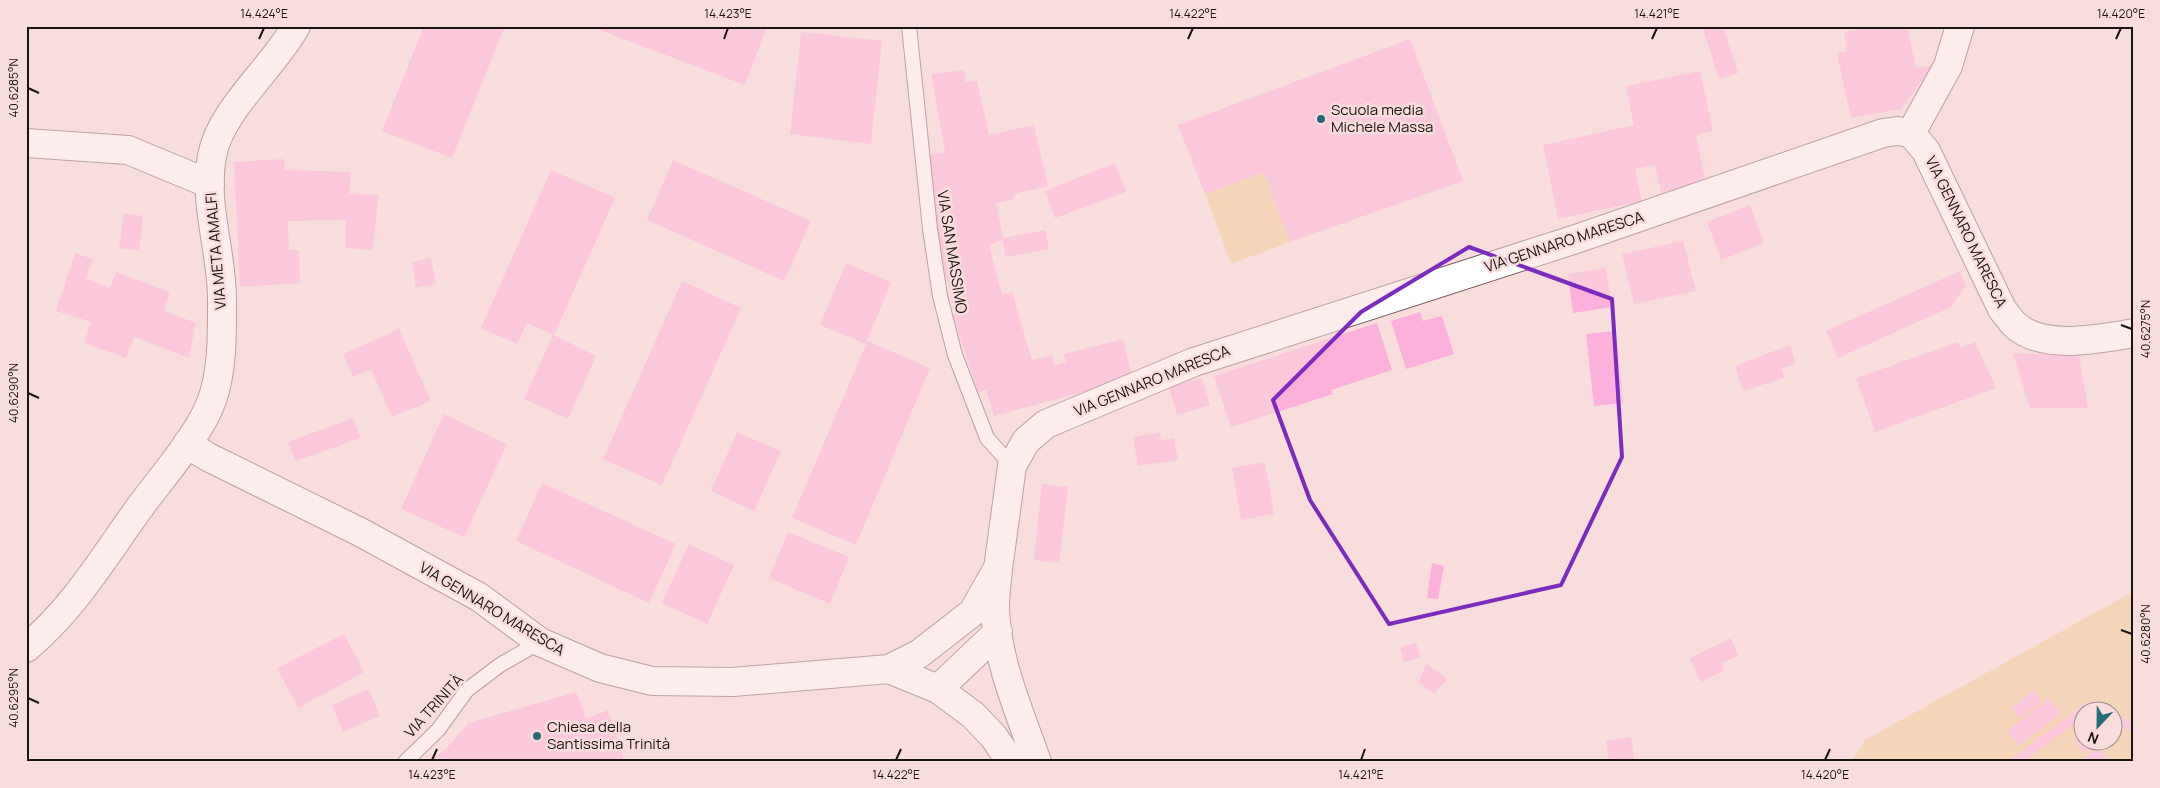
<svg xmlns="http://www.w3.org/2000/svg" width="2160" height="788" font-family="Manrope,sans-serif">
<style>
.green{fill:#f0cf8d;fill-rule:evenodd}
.building{fill:#fcb0dc}
.lines{fill:none;stroke-linecap:round;stroke-linejoin:round}
.lane-casing{stroke:#725b5c;stroke-width:16}
.street-casing{stroke:#725b5c;stroke-width:30}
.secondary-casing{stroke:#725b5c;stroke-width:30}
.primary-casing{stroke:#725b5c;stroke-width:30}
.lane{stroke:#fff;stroke-width:14}
.street{stroke:#fff;stroke-width:28}
.secondary{stroke:#fff;stroke-width:28}
.primary{stroke:#fff;stroke-width:28}
.marked{fill:none;stroke:#7b2cbf;stroke-width:4;stroke-linejoin:round}
.ticks{fill:none;stroke:#1b1212;stroke-width:2}
.poi-dot{fill:#226b77;stroke:#f9dddd;stroke-width:2}
.labels{text-anchor:middle;stroke-width:5;stroke-linejoin:round;paint-order:stroke}
.poi-label{font-size:15px;fill:#1b1212;stroke:#f9dddd;text-anchor:start}
.street-label{font-size:15px;fill:#1b1212;stroke:#f9dddd}
.neatline{fill:none;stroke:#1b1212;stroke-width:2}
.ticks-label{font-size:12px;text-anchor:middle;fill:#1b1212}
</style>
<rect width="100%" height="100%" fill="#f9dddd"/>
<path class="green" d="M1264 172 1290 242 1231 264 1205 194Z
M2134 591V762H1851L1865 740ZM2082 710H2112V740H2082Z"/>
<path class="building" d="M424 26H505L452 158 382 131Z
M589 26H767L745 85Z
M1702 26H1723L1738 73 1719 79Z
M1874 26H1907L1916 68 1934 65 1901 109 1851 118 1837 53 1847 51 1844 32Z
M801 32 882 41 871 144 790 134Z
M1410 39 1463 181 1290 242 1264 172 1205 194 1178 125Z
M964 70 966 82 977 80 989 135 1034 125 1048 186 1014 194 1015 199 996 203 1003 238 1045 230 1049 249 1005 257 1003 240 989 245 1002 295 1012 292 1032 360 1052 355 1054 365 1066 362 1064 354 1123 339 1131 373 1116 383 994 416 986 390 978 393 953 315 958 313 941 263 924 155 945 152 931 74Z
M1700 71 1713 131 1696 135 1706 184 1661 193 1655 165 1635 169 1642 201 1558 219 1543 145 1634 125 1626 86Z
M284 159 285 170 351 172 349 194 379 195 372 250 346 248V220L288 221 289 250H299L300 283 240 287 234 162Z
M673 160 811 221 784 281 647 220Z
M1115 163 1126 192 1055 218 1045 191Z
M551 170 615 198 554 335 596 356 568 419 524 399 553 335 527 323 517 344 481 328Z
M1750 205 1764 243 1721 260 1707 222Z
M124 213 143 216 139 251 119 248Z
M1683 241 1696 291 1634 304 1622 254Z
M75 253 93 259 86 279 110 288 116 272 170 292 164 311 196 323 189 358 134 337 126 358 84 343 91 322 56 311Z
M431 258 436 284 416 288 412 262Z
M846 263 891 282 867 341 930 368 856 545 792 518 866 344 820 325Z
M1606 268 1612 307 1573 313 1568 274Z
M1960 271 1966 286 1951 307 1838 358 1826 331Z
M682 281 741 308 662 485 603 459Z
M1420 312 1423 321 1442 316 1454 354 1406 369 1391 321Z
M1377 323 1392 370 1331 390 1333 394 1231 427 1214 376Z
M399 329 431 401 392 417 371 369 353 377 343 354Z
M1616 331 1624 403 1594 406 1586 334Z
M1958 342 1961 348 1975 342 1996 388 1875 432 1856 378Z
M1790 345 1796 364 1781 368 1784 378 1743 391 1735 366Z
M2013 353 2079 355 2088 408H2030Z
M1202 378 1210 405 1177 415 1169 387Z
M444 414 507 444 464 537 401 509Z
M353 418 361 438 295 461 288 442Z
M737 432 781 451 754 511 711 491Z
M1160 432 1161 440 1174 438 1178 460 1138 466 1133 437Z
M1265 462 1274 514 1241 520 1232 468Z
M542 483 676 544 649 603 516 541Z
M1042 484 1068 487 1059 563 1034 560Z
M788 532 849 557 830 604 769 578Z
M689 544 734 565 707 624 662 603Z
M1432 563 1444 566 1438 599 1427 598Z
M344 634 364 672 298 708 277 668Z
M1731 638 1738 656 1723 662V671L1701 682 1690 658Z
M1416 643 1420 658 1404 662 1400 647Z
M1426 663 1447 679 1434 694 1419 682Z
M369 689 380 716 343 732 332 705Z
M2033 690 2042 701 2020 718 2012 708Z
M576 692 586 719 608 710 625 762H427L446 749 468 723Z
M2049 698 2061 713 2019 746 2007 731Z
M2089 701 2095 709 2082 710V718L2023 762H2007Z
M2112 712 2134 723V733L2112 721Z
M2082 734V740H2088L2092 746 2084 753 2074 740Z
M1631 737 1635 762H1609L1606 741Z
M2097 747 2106 757 2101 762H2088L2085 758Z"/>
<g class="lines">
<defs>
<path id="lane" d="M909 26 930 229 940 296 955 355 987 438 1012 466
M405 762 438 730 467 690 500 665 540 642"/>
<path id="street" d="M1911 133 1948 66 1960 26
M26 143 128 150 210 184
M998 569 1012 466 1026 441 1046 424 1194 362 1576 239 1883 133 1897 131 1911 133 1926 151 2002 309C2006 314 2010 320 2014 324 2041 351 2101 339 2134 333"/>
<path id="secondary" d="M187 444 208 457 360 532 479 597 540 642 600 668 652 681 733 682 889 669 938 689 973 715 994 737 1011 762
M998 569C997 581 995 594 995 607 996 660 1020 713 1037 762
M889 669 919 654 973 612 995 573
M938 689 998 632"/>
<path id="primary" d="M26 648C73 610 105 555 140 507 162 477 200 434 212 400 223 369 222 331 222 299 222 252 203 203 212 156 220 110 274 67 296 26"/>
</defs>
<use href="#lane" class="lane-casing"/>
<use href="#street" class="street-casing"/>
<use href="#secondary" class="secondary-casing"/>
<use href="#primary" class="primary-casing"/>
<use href="#lane" class="lane"/>
<use href="#street" class="street"/>
<use href="#secondary" class="secondary"/>
<use href="#primary" class="primary"/>
</g>
<path d="M0 0H2160V788H0ZM1469 247 1612 299 1622 457 1561 585 1389 624 1310 500 1273 400 1361 312Z" fill="#f9dddd" fill-opacity=".55" fill-rule="evenodd"/>
<path class="marked" d="M1469 247 1612 299 1622 457 1561 585 1389 624 1310 500 1273 400 1361 312Z"/>
<path class="ticks" d="M259 39 264 28M724 39 728 28M1188 39 1193 28M1652 39 1657 28M2116 39 2121 28M28 88 39 93M2121 325 2132 329M28 393 39 398M2121 630 2132 634M28 698 39 703M432 760 437 749M896 760 901 749M1361 760 1365 749M1825 760 1830 749"/>
<g class="poi-dot">
<circle cx="1321" cy="119" r="5"/>
<circle cx="537" cy="736" r="5"/>
</g>
<g class="labels">
<g class="poi-label">
<text x="1331" y="115">Scuola media<tspan x="1331" dy="17">Michele Massa</tspan></text>
<text x="547" y="732">Chiesa della<tspan x="547" dy="17">Santissima Trinità</tspan></text>
</g>
<g class="street-label">
<text transform="translate(1966 232) rotate(64)" y="5">VIA GENNARO MARESCA</text>
<text transform="translate(1564 242) rotate(-18)" y="5">VIA GENNARO MARESCA</text>
<text transform="translate(216 251) rotate(-95)" y="5">VIA META AMALFI</text>
<text transform="translate(952 252) rotate(81)" y="5">VIA SAN MASSIMO</text>
<text transform="translate(1152 381) rotate(-22)" y="5">VIA GENNARO MARESCA</text>
<text transform="translate(492 609) rotate(31)" y="5">VIA GENNARO MARESCA</text>
<text transform="translate(434 706) rotate(-48)" y="5">VIA TRINITÀ</text>
</g>
</g>
<rect width="2160" height="788" fill="none" stroke="#f9dddd" stroke-width="55"/>
<g transform="translate(2098 726) rotate(202)"><circle r="24" fill="#f9dddd" stroke="#a08c8c"/>
<path d="M0-4L9 19L0 12L-9 19Z" fill="#226b77"/>
<text y="-8" font-size="14" font-weight="bold" text-anchor="middle" fill="#1b1212">N</text>
</g>
<rect x="28" y="28" width="2104" height="732" class="neatline"/>
<g class="ticks-label">
<text x="264" y="18">14.424°E</text>
<text x="728" y="18">14.423°E</text>
<text x="1193" y="18">14.422°E</text>
<text x="1657" y="18">14.421°E</text>
<text x="2121" y="18">14.420°E</text>
<text transform="translate(14 88) rotate(-90)" y="4">40.6285°N</text>
<text transform="translate(2146 329) rotate(-90)" y="4">40.6275°N</text>
<text transform="translate(14 393) rotate(-90)" y="4">40.6290°N</text>
<text transform="translate(2146 634) rotate(-90)" y="4">40.6280°N</text>
<text transform="translate(14 698) rotate(-90)" y="4">40.6295°N</text>
<text x="432" y="779">14.423°E</text>
<text x="896" y="779">14.422°E</text>
<text x="1361" y="779">14.421°E</text>
<text x="1825" y="779">14.420°E</text>
</g>
</svg>
